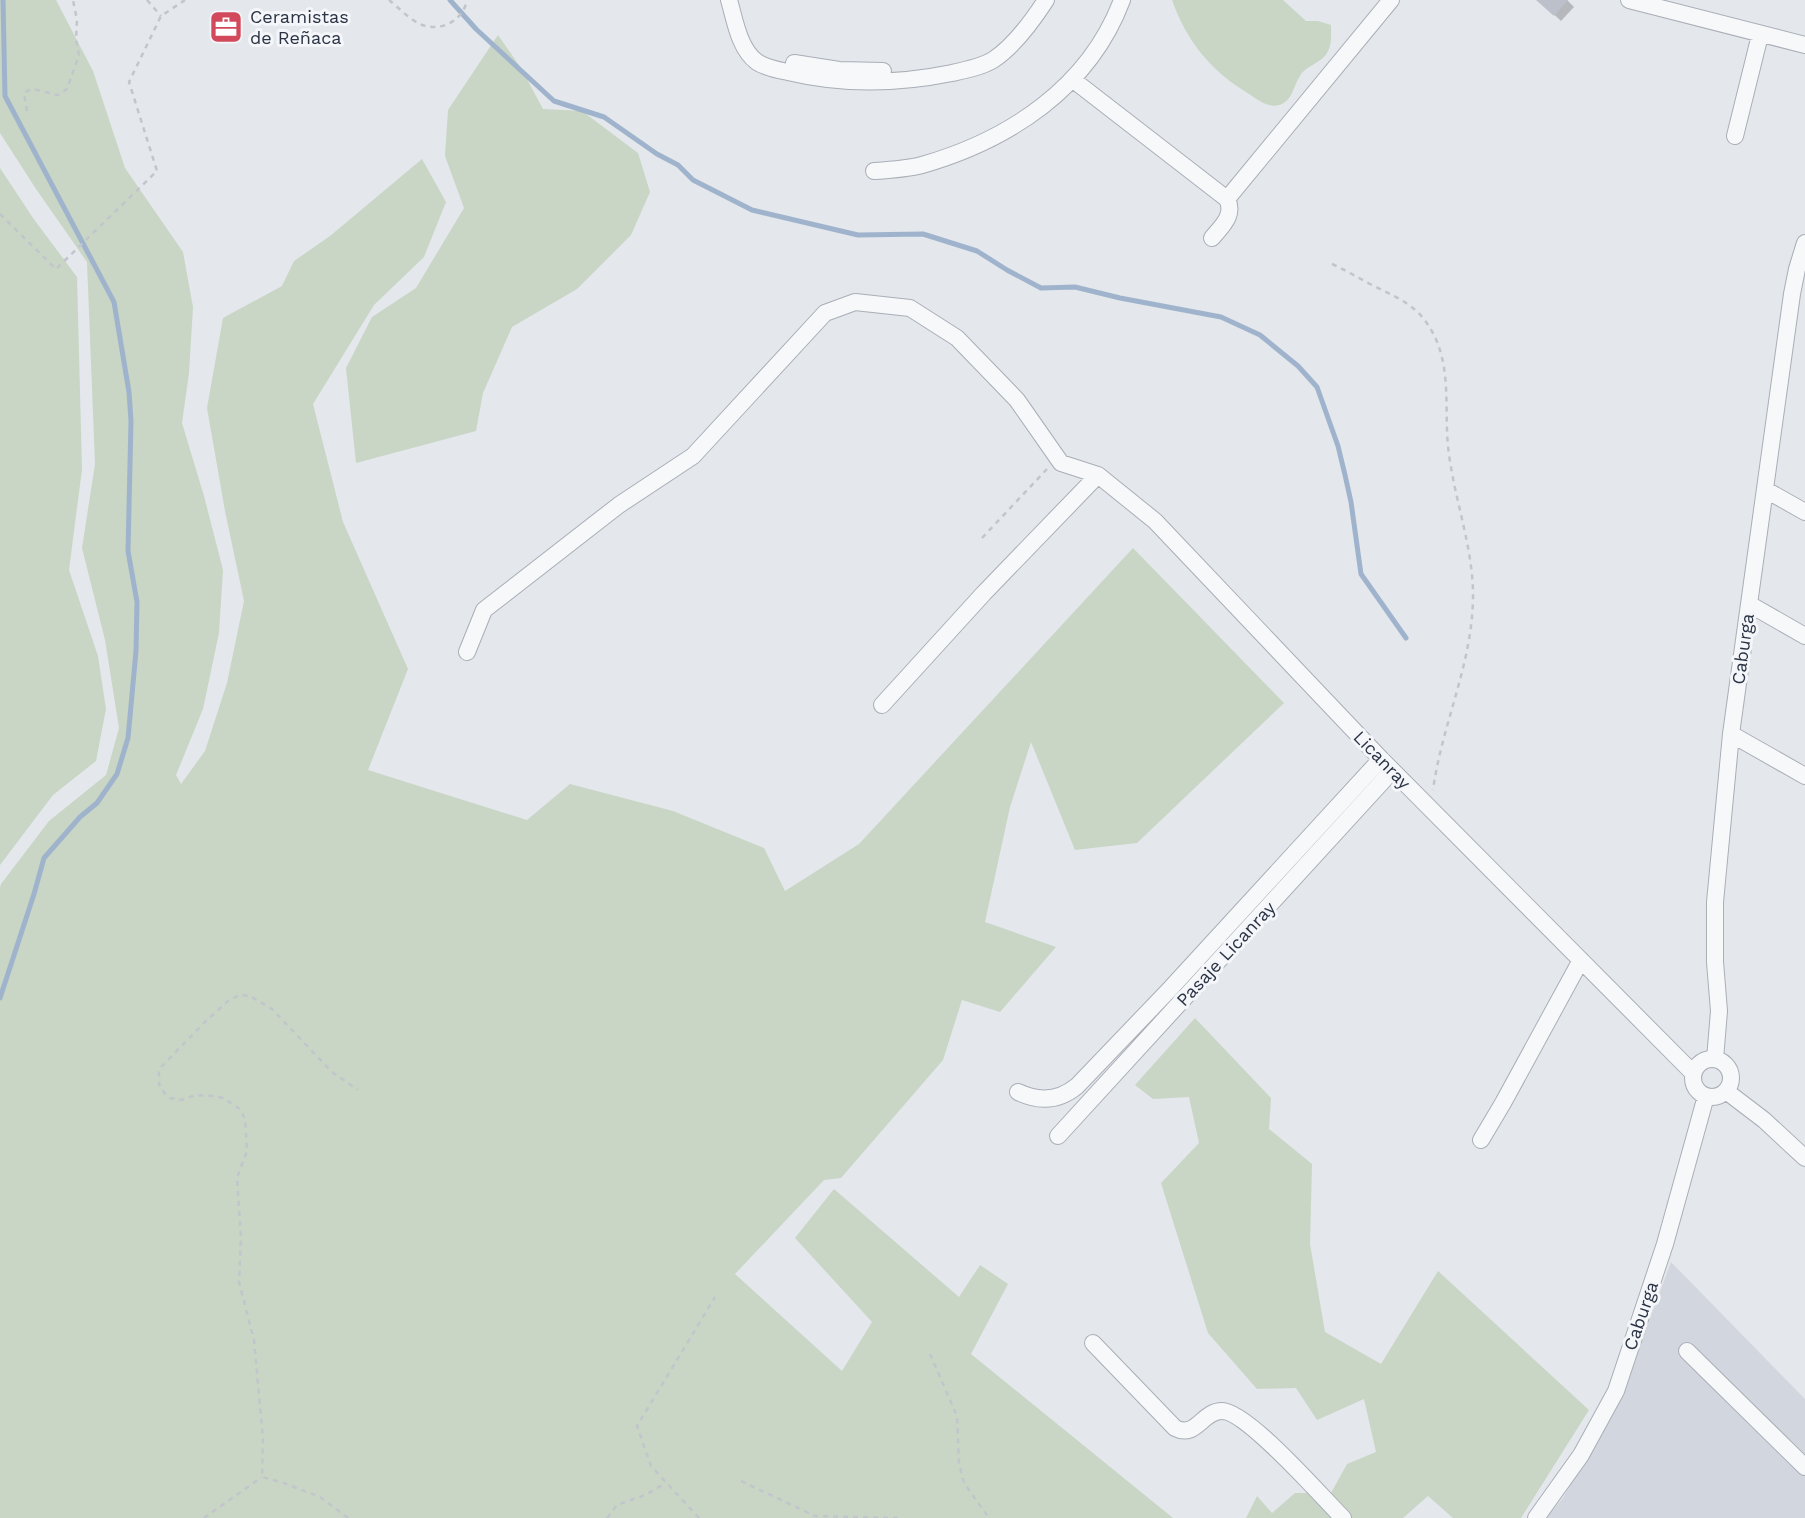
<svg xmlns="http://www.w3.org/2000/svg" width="1805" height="1518" font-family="'Work Sans',sans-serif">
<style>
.built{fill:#d2d6de}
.green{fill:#c9d6c5}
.shadow{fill:#0003}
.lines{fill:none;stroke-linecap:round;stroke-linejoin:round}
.stream{stroke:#9fb4cc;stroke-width:5}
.building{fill:#bbc0ca}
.minor-casing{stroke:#a9aeb7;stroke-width:18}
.path{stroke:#c2c5cb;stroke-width:2.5;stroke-dasharray:5 5;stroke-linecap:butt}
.minor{stroke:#f7f8fa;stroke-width:16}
.labels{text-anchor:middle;stroke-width:6;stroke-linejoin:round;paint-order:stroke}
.poi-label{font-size:18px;fill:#2b3445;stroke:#f4f6f9;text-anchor:start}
.street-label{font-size:18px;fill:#2b3445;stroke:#f4f6f9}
</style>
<rect width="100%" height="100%" fill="#e4e7ec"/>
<path class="built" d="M1671 1262 1805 1399V1518H1546L1563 1498 1626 1383Z"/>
<path class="green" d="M0 0H56L93 71 125 168 183 252 193 307 189 373 182 423 204 496 223 570 219 633 203 709 176 775 181 784 205 751 227 683 244 601 225 511 207 408 223 318 282 286 294 261 330 236 422 159 446 202 424 257 374 305 313 404 343 522 408 669 368 770 527 820 570 784 673 811 764 848 785 891 859 844 1133 548 1284 703 1137 843 1075 850 1031 742 1010 807 985 922 1056 947 1000 1012 962 1000 943 1060 841 1178 824 1180 735 1274 842 1371 872 1322 795 1238 834 1189 959 1297 980 1265 1008 1284 971 1354 1173 1518H0V888L1 884 49 821 106 775 119 728 105 640 82 548 95 464 87 262 36 189 0 133Z
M1172 0H1283L1306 21H1318L1331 25C1331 32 1332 44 1328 51 1323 63 1306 65 1300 76 1293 86 1293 101 1279 105 1268 108 1258 100 1249 94 1211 71 1187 42 1172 0Z
M498 35 521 68 543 109 582 111 638 153 650 192 631 235 577 289 512 327 483 393 476 431 356 463 346 368 372 317 416 288 464 208 445 156 448 110Z
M0 168 33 218 77 277 82 469 69 570 98 656 106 709 96 761 53 795 0 865Z
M1195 1018 1271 1098 1269 1129 1312 1164 1310 1244 1325 1332 1381 1364 1438 1271 1589 1410 1521 1518H1453L1428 1496 1403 1518H1246L1257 1496 1272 1513 1295 1493H1331L1347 1464 1376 1452 1364 1399 1317 1420 1296 1388 1257 1389 1208 1333 1161 1183 1199 1143 1189 1097 1153 1099 1135 1085Z"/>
<path class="shadow" d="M1550 0H1567L1574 7 1561 21 1545 6Z"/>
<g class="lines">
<path class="stream" d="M450 0 476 29 554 101 604 117 657 154 678 165 693 180 752 210 858 235 923 234 977 251 1007 270 1041 288 1075 287 1120 298 1221 317 1260 335 1298 366 1317 387 1338 446 1345 475 1351 502 1361 574 1406 638
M0 998 34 894 44 858 80 817 97 803 117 774 128 738 136 651 137 602 128 551 131 421 129 392 114 302 5 96 3 0"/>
</g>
<path class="building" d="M1536 0H1568L1554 16Z"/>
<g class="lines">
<defs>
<path id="minor" d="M729 0C735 20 739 49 757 62 766 68 778 70 788 72 842 85 898 84 952 73 966 70 981 67 993 60 1013 47 1033 20 1046 0
M1629 0 1805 45
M794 63 839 70 883 71
M1072 79 1227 199C1235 215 1222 226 1212 238
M1735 136 1760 35
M874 171C890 170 907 169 922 165 1009 140 1089 88 1122 0
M1227 199 1391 0
M1766 490 1805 512
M1749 604 1805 636
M467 652 484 610 619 505 693 456 825 313 855 302 910 308 957 338 1017 400 1061 463 1098 475 1155 521 1381 759 1693 1073
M882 705 984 593 1098 475
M1731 734 1805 776
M1693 1078a19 19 0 1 1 38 0a19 19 0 1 1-38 0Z
M1715 1059 1719 1011 1715 962V902L1731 734 1792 294 1797 269 1805 243
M1726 1091 1764 1120 1805 1158
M1018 1092C1039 1102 1059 1101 1077 1086L1169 990 1381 759
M1058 1136 1392 771
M1481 1140 1503 1103 1581 960
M1093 1343 1175 1428C1196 1439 1202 1411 1222 1411 1247 1411 1322 1497 1343 1518
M1687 1351 1805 1467
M1536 1518 1581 1455 1616 1391 1665 1244 1706 1096"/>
</defs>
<use href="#minor" class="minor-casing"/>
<path class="path" d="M147 0 161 16
M389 0C398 7 409 19 420 24 440 33 463 21 467 0
M27 111 24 93C34 85 47 94 58 95L67 89 79 55 76 39 77 20 73 0
M0 214 56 269 157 171 129 82 161 16 185 0
M1332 264C1345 270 1357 277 1370 284 1391 295 1412 302 1426 322 1453 359 1444 404 1448 446 1453 495 1472 543 1473 592 1474 661 1442 723 1433 790
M982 538 1047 469
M930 1354 957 1416 959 1463 964 1483 989 1518
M741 1481 815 1516 898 1518
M204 1518 262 1477
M348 1518 320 1497 281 1482 262 1477 263 1439 254 1340 239 1282 241 1237 237 1178 247 1151 245 1119 240 1109 223 1098 213 1096 196 1095 181 1100 170 1098 165 1094 159 1084V1072L162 1066 204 1023 229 1000 240 995 250 996 272 1009 332 1072 358 1090
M607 1518 617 1505 645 1495 666 1483
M699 1518 651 1466 637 1426 715 1297"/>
<use href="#minor" class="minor"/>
</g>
<defs>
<symbol id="office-square" viewBox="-11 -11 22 22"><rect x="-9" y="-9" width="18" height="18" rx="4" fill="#d1495b" stroke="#f4f6f9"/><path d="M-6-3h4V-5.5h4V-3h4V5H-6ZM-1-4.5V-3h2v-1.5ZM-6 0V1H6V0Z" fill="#fff"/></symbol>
</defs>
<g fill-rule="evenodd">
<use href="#office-square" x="207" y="8" width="38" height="38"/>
</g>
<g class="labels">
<g class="poi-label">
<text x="250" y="23">Ceramistas<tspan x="250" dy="21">de Reñaca</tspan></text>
</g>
<g class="street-label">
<text transform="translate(1743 649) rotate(-82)" y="6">Caburga</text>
<text transform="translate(1382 760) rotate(46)" y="6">Licanray</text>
<text transform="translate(1226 954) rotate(-47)" y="6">Pasaje Licanray</text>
<text transform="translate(1641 1316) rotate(-71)" y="6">Caburga</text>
</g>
</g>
</svg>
